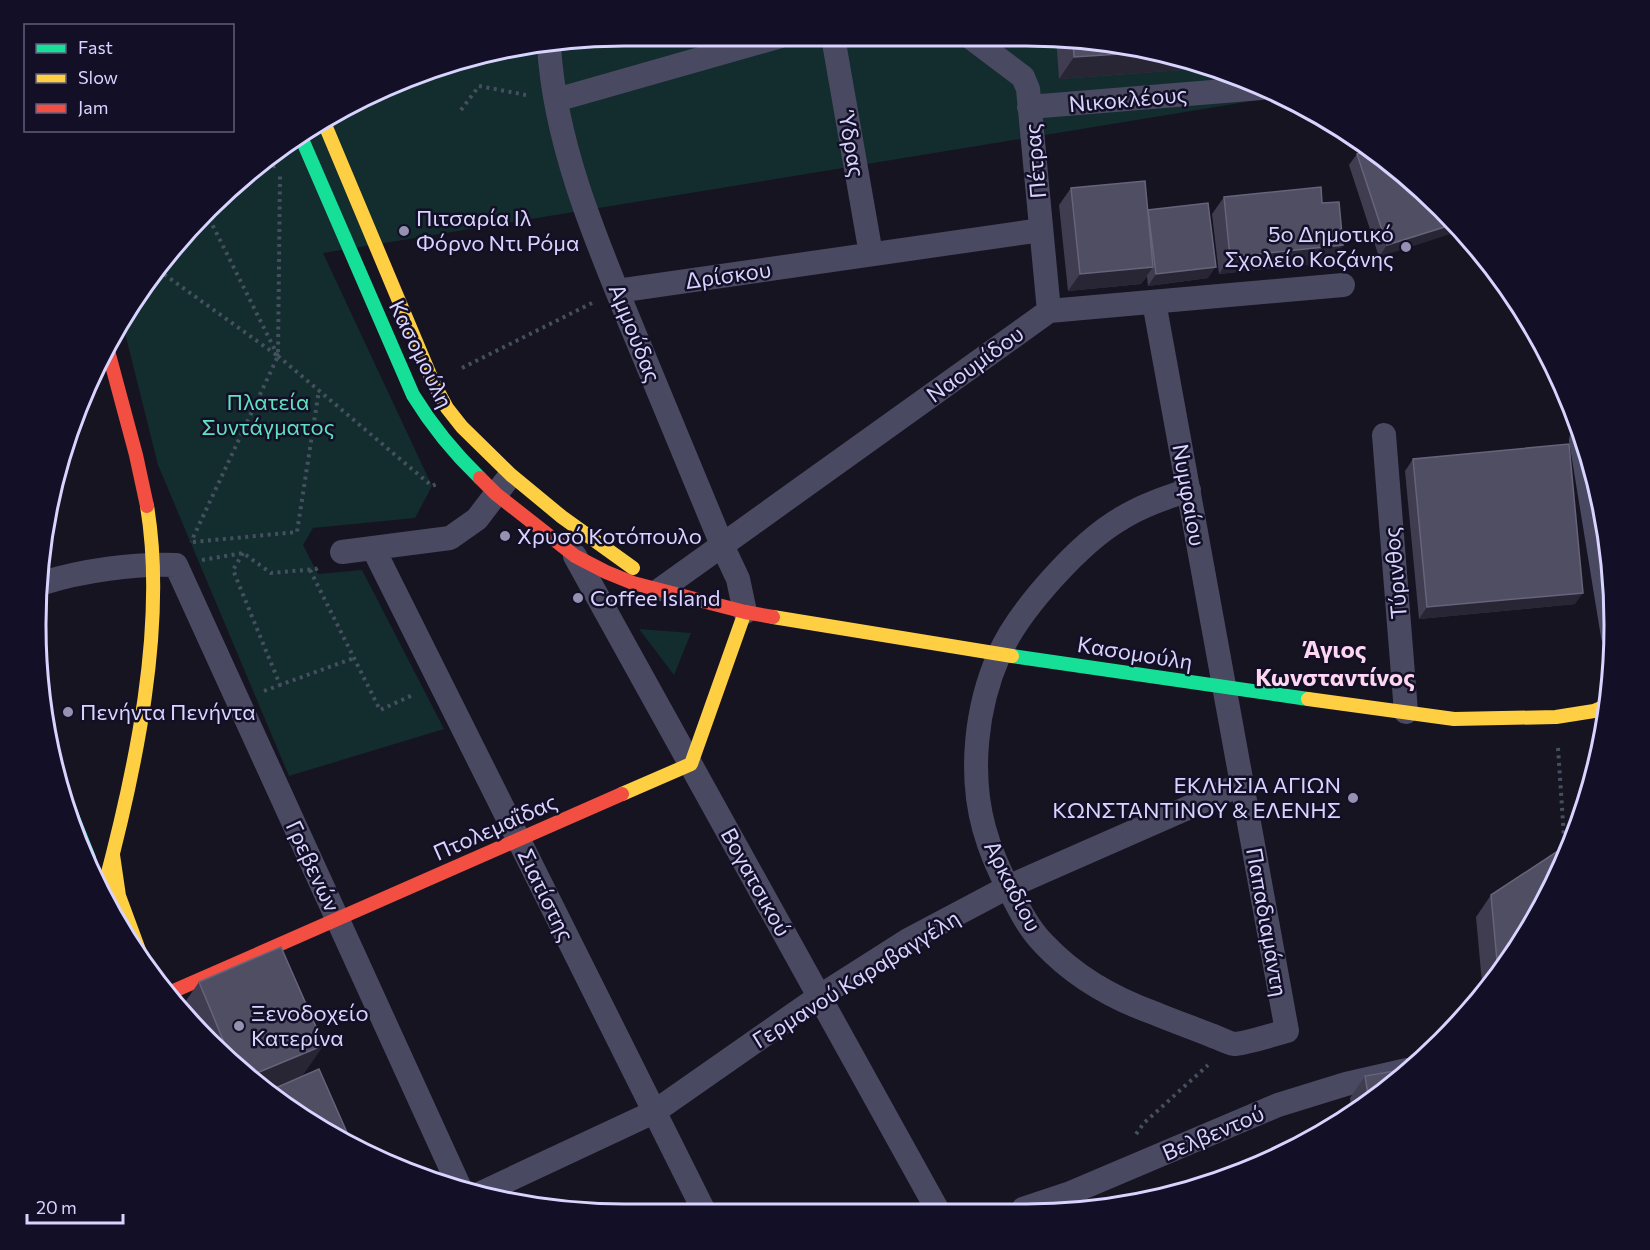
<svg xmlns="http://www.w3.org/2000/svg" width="1650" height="1250" font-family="Commissioner,sans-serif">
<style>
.green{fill:#132c2d}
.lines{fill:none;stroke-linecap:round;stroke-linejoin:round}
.path{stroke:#44505f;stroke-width:4;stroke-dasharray:3 4.5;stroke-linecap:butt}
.street{stroke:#4a4962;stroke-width:24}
.fast{stroke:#16e098;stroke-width:14}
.slow{stroke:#ffcf43;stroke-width:14}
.jam{stroke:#f24e42;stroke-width:14}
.wall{fill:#403d50}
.shaded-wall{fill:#282635}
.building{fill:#504e63;stroke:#66637b;stroke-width:1.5}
.poi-dot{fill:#9591b1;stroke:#130f26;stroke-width:2}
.labels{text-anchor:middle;stroke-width:5;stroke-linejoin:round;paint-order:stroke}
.street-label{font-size:22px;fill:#d9d4ff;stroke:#130f26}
.poi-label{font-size:22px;fill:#d9d4ff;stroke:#130f26;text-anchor:start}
.park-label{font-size:22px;fill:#5fe0c0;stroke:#130f26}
.neighbourhood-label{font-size:24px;font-weight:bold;fill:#ffd6f0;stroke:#130f26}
.rim{fill:none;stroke:#d9d4ff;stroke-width:3}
</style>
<rect width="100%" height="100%" fill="#161421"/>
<path class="green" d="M625 36 1063 37 1178 56 1283 96 323 253 432 486 415 518 313 528 303 545 318 574 362 570 444 729 289 776 158 465 122 321 135 297 208 209 330 115 472 56Z
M639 629 691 633 674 675Z"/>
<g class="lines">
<path class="path" d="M461 110 479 86 526 95
M258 171 278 165
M206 212 278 356 280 175
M158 270 278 356 191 542
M278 356 432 486 439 483
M462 368 592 303
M193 542 297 532 319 390
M243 553 233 570 280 685 354 658
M202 560 243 553 271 573 316 569 319 567
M310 570 380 710 415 694
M264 691 280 685
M1558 748 1564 837
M1136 1134 1144 1123 1208 1065"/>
<path class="street" d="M833 37 871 254
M970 37 1023 77 1028 89 1049 311
M549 46C555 145 596 240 633 330 663 402 692 473 722 545L738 579 745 612
M556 100 781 36
M1029 107 1261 88
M617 291 1041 230
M1154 302 1287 1031C1276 1034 1243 1044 1234 1044 1228 1043 1219 1038 1213 1036 1193 1028 1173 1021 1154 1013 1112 998 1075 977 1044 944 1029 929 1019 909 1010 891 999 871 990 850 984 828 969 773 976 707 999 655 1018 611 1080 542 1122 518 1143 505 1165 498 1189 490
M1384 435 1406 712
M1581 440 1613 636
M373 548 703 1209
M342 552 450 538 477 519 506 481
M575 556 937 1209
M43 583C80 571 136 563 176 565L460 1188
M661 589 1049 311 1343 285
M481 1193 654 1112 820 996 908 940 1008 887 1242 784
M1023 1209 1068 1194 1278 1105 1346 1084 1407 1070"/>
<path class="fast" d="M301 137 413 395C432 426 454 453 480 478
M1012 656 1308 699
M63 793 89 858"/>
<path class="slow" d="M323 120 433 382 447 408 462 427 511 475 562 517 633 568
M773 617 1012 656
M1308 699 1454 719 1556 717 1594 711 1606 706
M622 794 691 764 745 612
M113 855 119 896 143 961
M104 888C135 772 167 625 147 506"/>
<path class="jam" d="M107 347 136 455 147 506
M480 478 496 494 575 556 606 572 633 583 745 612 773 617
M169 993 622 794"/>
</g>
<path class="wall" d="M1056 37H1063L1178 56 1210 68 1059 79Z
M1357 154 1442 209 1379 257 1349 165Z
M1071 188 1148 211 1208 278 1148 286 1147 276 1141 284 1068 291 1059 205Z
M1224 197 1322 203 1331 262 1219 274 1212 214Z
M1413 459 1575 604 1419 619 1405 471Z
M1491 895 1515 952 1482 983 1476 917Z
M199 982 303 1075 270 1089 209 1042 181 1008Z
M1407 1069 1353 1115H1352L1350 1098 1365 1076Z"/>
<path class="shaded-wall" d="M1150 52 1178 56 1210 68 1059 79 1074 57Z
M1454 224 1460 231 1379 257 1387 245Z
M1343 245 1331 262 1219 274 1230 257Z
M1153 267 1141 284 1068 291 1080 274Z
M1216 267 1208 278 1148 286 1156 274Z
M1583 593 1575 604 1419 619 1427 607Z
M1508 960 1490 982 1482 983 1497 961Z
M324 1045 303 1075 270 1089 252 1075Z"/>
<path class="building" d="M1073 39 1150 52 1074 57Z
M1370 149 1383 158 1442 209 1454 224 1387 245 1357 154Z
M1145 181 1153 267 1080 274 1071 188Z
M1321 187 1322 203 1339 202 1343 245 1230 257 1224 197Z
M1208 203 1216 267 1156 274 1148 210Z
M1569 444 1583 593 1427 607 1413 459Z
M1570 843 1571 844 1569 850 1515 952 1508 960 1497 961 1491 895Z
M281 947 324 1045 252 1075 231 1059 199 982Z
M319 1069 349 1137 342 1140 330 1135 271 1090Z
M1407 1069 1369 1101 1365 1076Z"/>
<g class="poi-dot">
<circle cx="404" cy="231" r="6"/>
<circle cx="1406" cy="247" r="6"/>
<circle cx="505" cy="536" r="6"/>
<circle cx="578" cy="598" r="6"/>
<circle cx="68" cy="712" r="6"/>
<circle cx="1353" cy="798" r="6"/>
<circle cx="239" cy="1026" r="6"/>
</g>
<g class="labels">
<g class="street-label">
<text transform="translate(1128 99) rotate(-5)" y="8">Νικοκλέους</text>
<text transform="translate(852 145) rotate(80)" y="8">Ύδρας</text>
<text transform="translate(1035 161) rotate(-95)" y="8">Πέτρας</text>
<text transform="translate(728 275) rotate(-8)" y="8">Δρίσκου</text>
<text transform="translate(635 333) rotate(68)" y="8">Αμμούδας</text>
<text transform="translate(421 354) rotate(64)" y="8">Κασομούλη</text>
<text transform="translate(975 364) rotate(-36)" y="8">Ναουμίδου</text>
<text transform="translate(1189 495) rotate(80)" y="8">Νυμφαίου</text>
<text transform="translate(1395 573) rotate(-95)" y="8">Τύρινθος</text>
<text transform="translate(1135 653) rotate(9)" y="8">Κασομούλη</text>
<text transform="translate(495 827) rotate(-24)" y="8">Πτολεμαΐδας</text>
<text transform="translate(313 866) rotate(65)" y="8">Γρεβενών</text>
<text transform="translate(756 882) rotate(61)" y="8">Βογατσικού</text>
<text transform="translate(1013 886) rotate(63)" y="8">Αρκαδίου</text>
<text transform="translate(546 895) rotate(64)" y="8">Σιατίστης</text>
<text transform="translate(1267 922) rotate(80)" y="8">Παπαδιαμάντη</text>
<text transform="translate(856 979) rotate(-32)" y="8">Γερμανού Καραβαγγέλη</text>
<text transform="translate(1213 1133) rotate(-23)" y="8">Βελβεντού</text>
</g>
<g class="poi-label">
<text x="416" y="226">Πιτσαρία Ιλ<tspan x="416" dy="25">Φόρνο Ντι Ρόμα</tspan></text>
<text x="1394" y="242" text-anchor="end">5ο Δημοτικό<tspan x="1394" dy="25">Σχολείο Κοζάνης</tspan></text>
<text x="517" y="544">Χρυσό Κοτόπουλο</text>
<text x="590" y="606">Coffee Island</text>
<text x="80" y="720">Πενήντα Πενήντα</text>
<text x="1341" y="793" text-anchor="end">ΕΚΛΗΣΙΑ ΑΓΙΩΝ<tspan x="1341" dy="25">ΚΩΝΣΤΑΝΤΙΝΟΥ &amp; ΕΛΕΝΗΣ</tspan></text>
<text x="251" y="1021">Ξενοδοχείο<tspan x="251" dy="25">Κατερίνα</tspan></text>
</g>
<g class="park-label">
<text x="268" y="410">Πλατεία<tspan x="268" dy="25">Συντάγματος</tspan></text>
</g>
<g class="neighbourhood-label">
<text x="1335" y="658">Άγιος<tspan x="1335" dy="28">Κωνσταντίνος</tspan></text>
</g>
</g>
<path d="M0 0H1650V1250H0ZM624 46H1026A578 578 0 0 1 1604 624V626A578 578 0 0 1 1026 1204H624A578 578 0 0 1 46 626V624A578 578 0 0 1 624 46Z" fill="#130f26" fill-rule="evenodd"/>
<path class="rim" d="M624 46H1026A578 578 0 0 1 1604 624V626A578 578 0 0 1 1026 1204H624A578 578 0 0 1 46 626V624A578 578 0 0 1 624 46Z"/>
<rect x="24" y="24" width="210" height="108" fill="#130f26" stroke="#625e7d" stroke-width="1.5"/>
<rect x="36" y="44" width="30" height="9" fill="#16e098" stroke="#625e7d" stroke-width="1.5"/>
<text x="78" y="54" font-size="18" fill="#d9d4ff">Fast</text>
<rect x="36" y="74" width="30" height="9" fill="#ffcf43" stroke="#625e7d" stroke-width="1.5"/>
<text x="78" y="84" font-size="18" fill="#d9d4ff">Slow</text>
<rect x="36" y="104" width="30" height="9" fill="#f24e42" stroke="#625e7d" stroke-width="1.5"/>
<text x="78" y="114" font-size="18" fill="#d9d4ff">Jam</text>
<path d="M27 1214v9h96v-9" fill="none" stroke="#d9d4ff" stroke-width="3"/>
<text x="36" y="1214" font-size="18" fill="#d9d4ff" stroke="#130f26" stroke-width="4.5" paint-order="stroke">20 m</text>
</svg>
